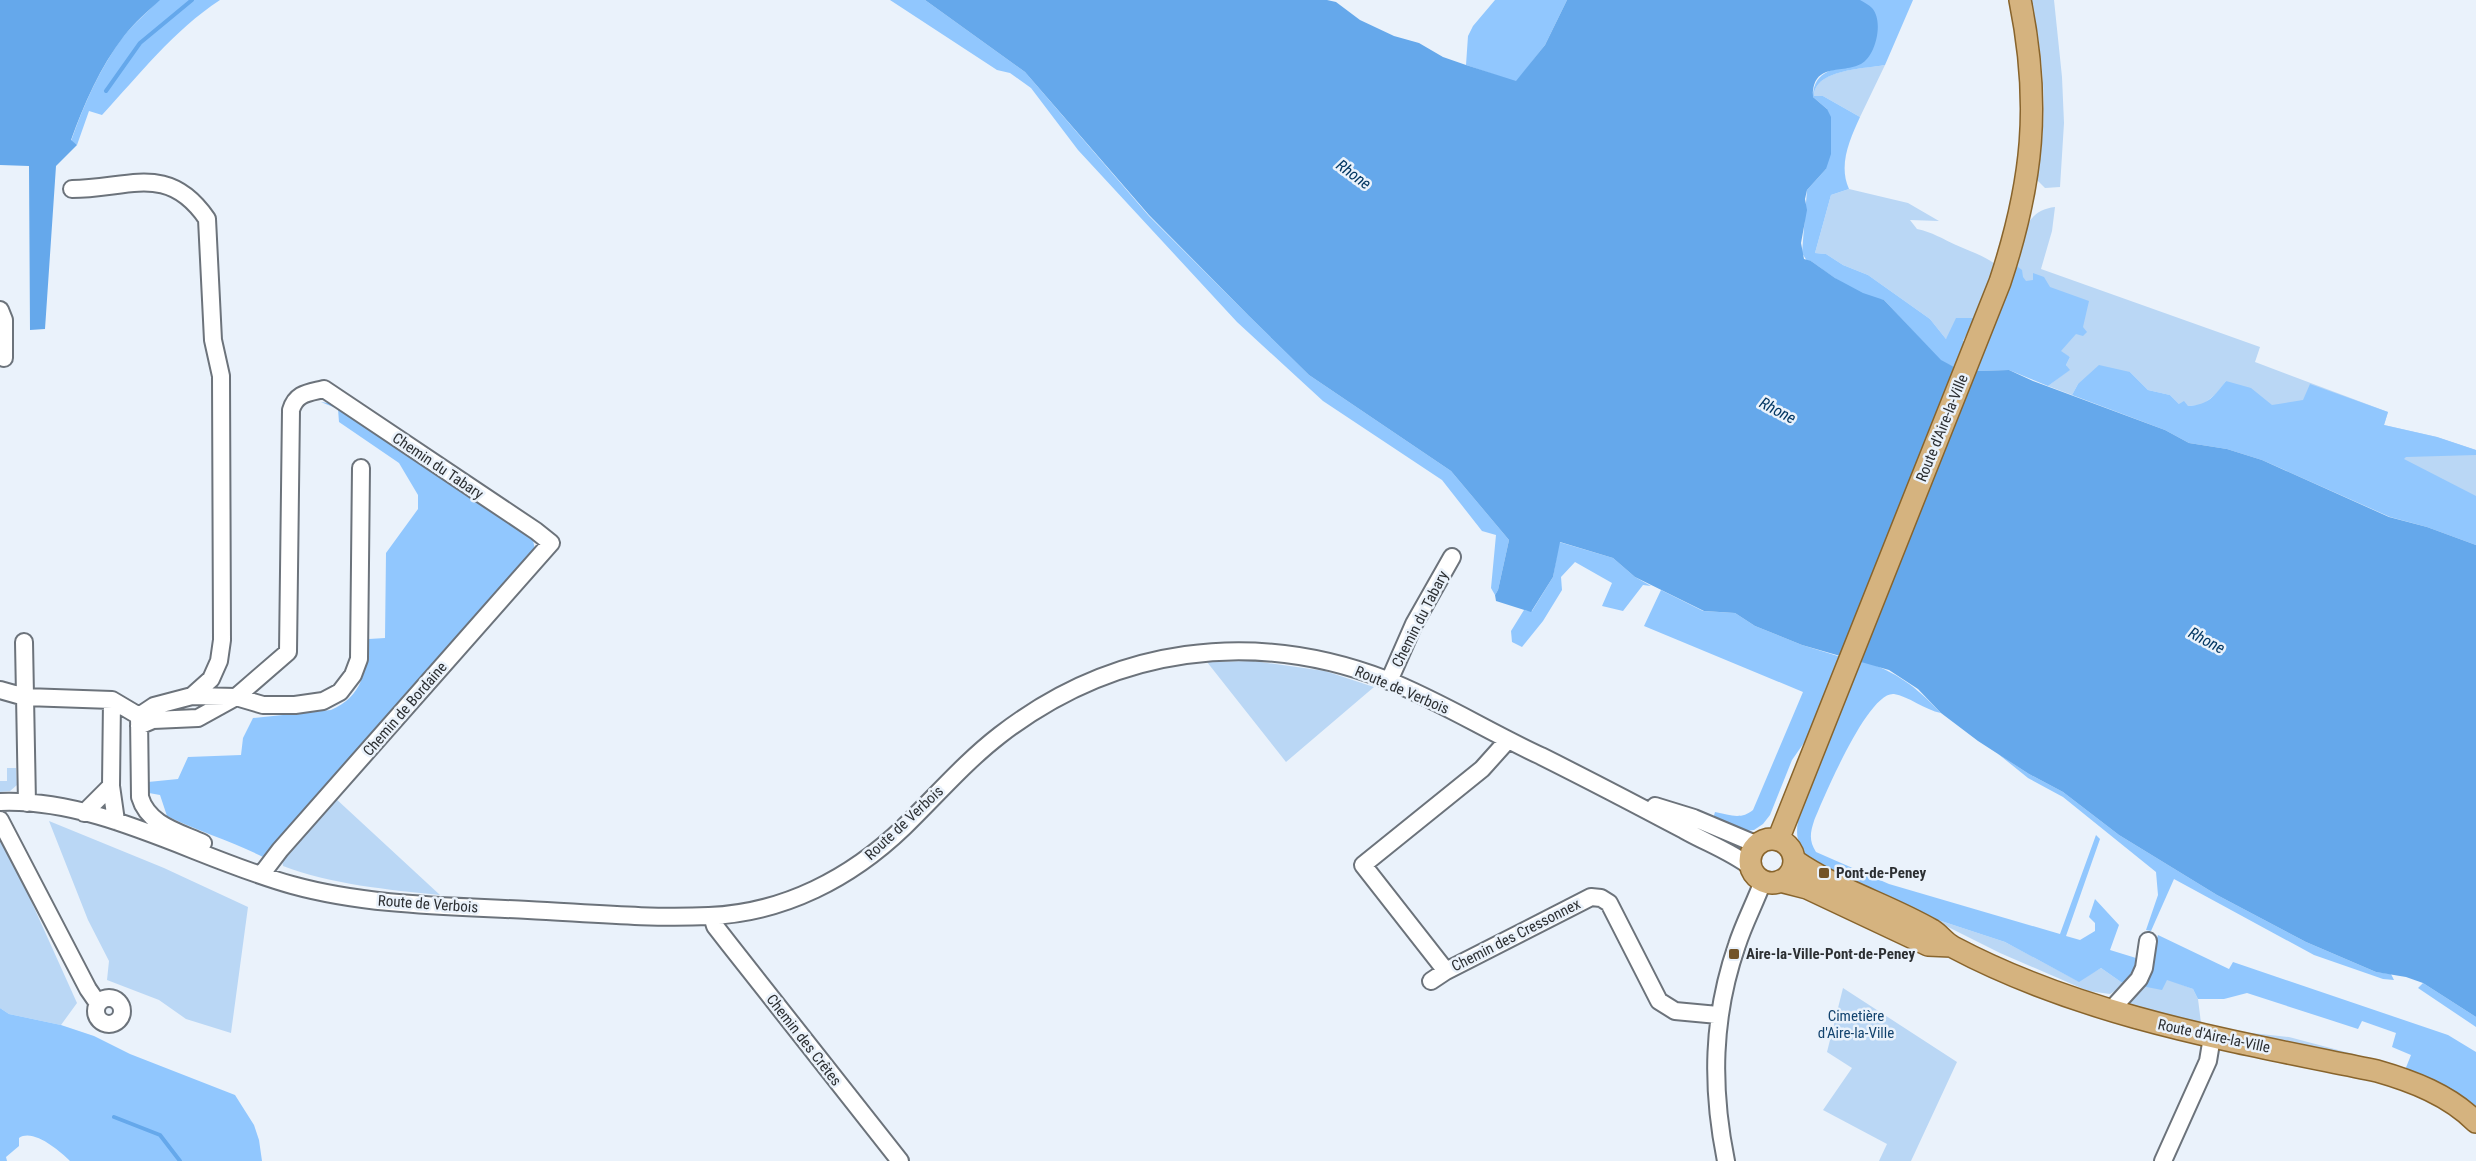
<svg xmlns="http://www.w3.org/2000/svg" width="2476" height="1161" font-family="'Roboto Condensed',sans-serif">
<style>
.green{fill:#bad7f5}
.forest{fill:#91c7fe}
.water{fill:#65a8eb}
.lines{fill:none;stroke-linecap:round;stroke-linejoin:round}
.stream{stroke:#65a8eb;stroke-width:4}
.minor-casing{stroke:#6c737b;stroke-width:20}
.major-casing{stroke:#88642c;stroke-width:24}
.minor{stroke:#fff;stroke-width:16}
.major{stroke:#d5b37f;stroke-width:21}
.poi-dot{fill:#725328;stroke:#eaf2fb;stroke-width:2}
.labels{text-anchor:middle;stroke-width:5;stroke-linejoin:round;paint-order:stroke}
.street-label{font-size:15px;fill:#2c2f32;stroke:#eaf2fb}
.poi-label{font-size:15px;font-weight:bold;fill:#2c2f32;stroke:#eaf2fb;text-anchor:start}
.park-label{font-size:15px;fill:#12436e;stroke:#eaf2fb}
.water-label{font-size:16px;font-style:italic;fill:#043863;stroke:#eaf2fb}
</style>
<rect width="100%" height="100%" fill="#eaf2fb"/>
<path class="green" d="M2031 0H2054L2062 77 2064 123 2060 187 2045 188 2037 180C2048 112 2045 67 2031 0Z
M1885 65 1860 117 1823 96H1814C1815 69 1863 69 1885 65Z
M1849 189 1908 203 1939 221 1910 220 1917 229C1932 232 1943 239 1956 245 1971 252 1981 254 1995 264L1975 318 1946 339 1930 319 1868 275 1843 265 1826 254 1815 253 1831 195Z
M2055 207 2052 231 2041 269 2260 347 2255 362 2388 412 2384 425 2437 437 2476 450V517L2271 412 2226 381 2216 394 2202 405 2188 406 2179 404 2170 395 2148 390 2130 372 2078 384 2072 395 2048 386 2069 370 2066 365 2070 357 2060 352 2014 264C2023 238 2023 211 2055 207Z
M1253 661 1325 671 1374 687 1286 762 1207 662Z
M7 768H16L17 785 10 791 0 792V781H7Z
M334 797 440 895C389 890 330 884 283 866L282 860Z
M49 821 164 868 248 907 231 1033 186 1019 159 1000 107 980 109 961 88 920Z
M0 832 77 1003 61 1025 9 1014 0 1008Z
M1926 916 2005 942 2078 981 2101 968 2121 982 2128 983 2110 994 2088 991 2000 953Z
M2167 979 2193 989 2198 999 2201 1023 2130 1005 2132 995 2138 985Z
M1843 988 1957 1062 1911 1161H1879L1887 1144 1823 1110 1852 1068 1827 1052Z
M2252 1033 2289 1037 2406 1068 2252 1035Z"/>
<path class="forest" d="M159 0H220C174 30 139 75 102 115L89 111 77 145 71 141C84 104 100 68 123 37 133 24 148 12 159 0Z
M890 0H925L1025 72 1149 216 1249 316 1309 375 1451 471 1509 540 1498 590 1495 595 1491 588 1496 535 1482 531 1442 480 1323 401 1237 322 1078 150 1031 88 1010 73 997 70Z
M1495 0H1567L1545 45 1516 82 1466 65 1468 36 1473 26Z
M1860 0H1913L1885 65C1864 69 1815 69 1814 96H1823L1860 117C1850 139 1838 165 1849 189L1831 195 1815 253 1826 254 1843 265 1868 275 1930 319 1946 339 1956 318H1975L1963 341 1966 342 1956 368 1941 361 1884 300C1858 297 1832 276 1811 261H1807L1802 253 1807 190 1826 169 1827 109 1813 97C1813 69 1838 68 1860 64Z
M2014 264 2022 270 2023 277 2026 281 2033 280V273L2044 277 2050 287 2089 301 2083 327 2087 332 2083 336 2076 334 2061 351 2070 357 2066 365 2070 370 2048 386 2009 370 1975 371Z
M2099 365 2130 372 2148 390 2170 395 2179 404 2184 401 2188 406C2209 405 2214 396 2226 381L2251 388 2272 405 2303 400 2310 384 2388 412 2384 425 2437 437 2476 450V455L2406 457 2404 459 2476 496V545L2427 527 2390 517 2262 460 2227 449 2189 443 2165 430 2072 395 2078 384Z
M321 402 341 405 532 535 536 555 267 859C234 842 200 832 167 816L160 795 149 793 148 782 178 779 188 757 241 755 243 738 253 718 331 710C363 696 366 671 369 639L385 638 386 553 418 509V495L399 463 339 422 338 409Z
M1559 542 1613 558 1635 577 1651 586 1643 585 1623 611 1602 606 1612 583 1575 562 1561 577 1562 590 1543 621 1522 647 1512 642 1511 631 1524 610 1532 611 1553 577Z
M1661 590 1703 611 1735 613 1755 626 1802 645 1841 657 1808 737 1792 760 1770 815 1763 824 1754 830 1745 831 1713 819 1715 812C1730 815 1741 820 1753 810L1803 692 1644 626Z
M1861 660C1898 673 1914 685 1941 713 1925 710 1908 696 1894 694 1868 691 1823 799 1814 821 1810 833 1809 841 1816 852L1889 884 2060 934 2096 835 2100 839 2066 936 2080 940 2095 931V923L2089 917 2095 899 2119 925 2110 950 2149 962 2158 935 2229 969 2233 962 2448 1035 2476 1052V1106L2451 1089 2405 1070 2411 1055 2392 1047 2396 1033 2362 1021 2358 1029 2247 993 2224 999H2198L2193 989 2167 980 2162 990 2121 982 2101 968 2079 982 2005 942 1926 916 1811 861C1799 848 1795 839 1798 821L1843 699Z
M1997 753 2029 774 2063 792 2119 835 2217 895 2306 942 2376 972 2391 974 2394 980 2383 979 2314 955 2174 879 2151 931 2146 930 2158 895 2156 872 2063 797 2028 778Z
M2423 983 2476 1017V1027L2418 988Z
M0 1008 9 1014 61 1025 94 1036 130 1054 235 1095 254 1125 259 1140 262 1161H70C60 1151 33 1128 19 1138V1146L6 1157 7 1161H0Z"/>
<path class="water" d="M0 0H160C148 11 134 23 124 36 100 67 84 104 71 140L77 145 56 166 45 329 30 330 29 166 0 165Z
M925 0H1327L1336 2 1360 20 1394 36 1419 43 1443 57 1466 65 1516 81 1545 45 1567 0H1860C1864 2 1869 5 1872 8 1884 21 1876 56 1861 64 1842 74 1812 62 1813 97L1827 109 1831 117V154L1826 169 1807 190 1805 199 1807 210 1801 243 1804 259 1811 261 1835 278 1863 293 1884 300 1941 360 1956 368 1975 371 2009 370 2033 381 2165 430 2189 443 2227 449 2262 460 2389 517 2427 527 2476 545V1017L2423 983 2406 977 2376 972 2306 942 2217 895 2119 835 2063 792 2029 774 1978 741 1941 713 1918 689 1889 670 1802 645 1755 626 1735 613 1704 611 1635 577 1613 558 1560 542 1553 577 1531 612 1496 601 1495 595 1498 590 1509 540 1451 471 1309 375 1249 316 1149 215 1025 72Z"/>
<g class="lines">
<path class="stream" d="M106 91 140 43 192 0
M114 1117 160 1135 180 1161"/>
<defs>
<path id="minor" d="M72 189C128 189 168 162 207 219L213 340 221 376 222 640 219 661 211 679 192 696 154 706 139 716
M0 310 4 320V358
M24 642 27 803
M1389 681 1414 624 1452 557
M0 690 25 697 112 700 139 716 140 797C148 825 179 832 203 843
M192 696 236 697 263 705H295L323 701 340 692 353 675 359 659 361 468
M112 700 111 786 116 821
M139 726 153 720 198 718 236 697 288 652 291 410C296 393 308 393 324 389L536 531 551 543 280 850 261 875
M0 802C100 798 197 859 292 885 368 906 450 906 528 910 588 913 649 919 709 916 784 913 851 878 904 827 936 796 965 762 1000 735 1114 647 1252 628 1387 680 1440 701 1489 732 1541 756 1589 780 1637 805 1684 830 1707 843 1730 851 1751 867
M1655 806 1694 818 1758 845
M84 813 111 786
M0 820 88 989 97 1002
M712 916 715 926 729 944 900 1161
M1446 971 1363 865 1482 769 1508 740
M1431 981 1446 971 1591 897 1601 898 1609 903 1659 1001 1675 1011 1718 1015
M96 1011a13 13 0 1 1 26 0a13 13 0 1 1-26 0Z
M2110 1011 2139 979 2144 968 2148 941
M1726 1161C1711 1087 1712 1017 1737 945 1744 923 1755 903 1763 881
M2163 1161 2208 1061 2212 1037"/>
<path id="major" d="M1750 861a22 22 0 1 1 44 0a22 22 0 1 1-44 0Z
M1778 840 2000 282C2033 182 2041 104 2020 0
M1794 860C1837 890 1887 904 1932 930 1940 935 1945 943 1953 947 2085 1017 2232 1041 2377 1071 2412 1081 2449 1095 2476 1122
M1780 881 1807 888 1928 945 1951 946"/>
</defs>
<use href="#minor" class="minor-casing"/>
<use href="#major" class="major-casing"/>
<use href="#minor" class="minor"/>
<use href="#major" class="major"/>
</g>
<g class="poi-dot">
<rect x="1818" y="867" width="12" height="12" rx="3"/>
<rect x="1728" y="948" width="12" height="12" rx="3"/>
</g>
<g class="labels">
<g class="street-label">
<text transform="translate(1942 428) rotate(-68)" y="5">Route d'Aire-la-Ville</text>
<text transform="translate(438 466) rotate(34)" y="5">Chemin du Tabary</text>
<text transform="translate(1420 619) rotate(-63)" y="5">Chemin du Tabary</text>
<text transform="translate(1402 690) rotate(23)" y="5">Route de Verbois</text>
<text transform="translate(405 709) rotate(-49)" y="5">Chemin de Bordaine</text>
<text transform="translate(904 823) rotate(-43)" y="5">Route de Verbois</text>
<text transform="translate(428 904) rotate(4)" y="5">Route de Verbois</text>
<text transform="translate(1516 935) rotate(-27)" y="5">Chemin des Cressonnex</text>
<text transform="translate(2214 1036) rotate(12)" y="5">Route d'Aire-la-Ville</text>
<text transform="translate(804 1040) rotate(52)" y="5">Chemin des Crêtes</text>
</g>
<g class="poi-label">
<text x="1836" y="878">Pont-de-Peney</text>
<text x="1746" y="959">Aire-la-Ville-Pont-de-Peney</text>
</g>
<g class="park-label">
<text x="1856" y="1021">Cimetière<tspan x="1856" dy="17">d'Aire-la-Ville</tspan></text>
</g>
<g class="water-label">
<text transform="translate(1354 174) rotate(36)" y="6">Rhone</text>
<text transform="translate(1778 410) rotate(28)" y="6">Rhone</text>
<text transform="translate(2207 640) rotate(28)" y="6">Rhone</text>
</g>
</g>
</svg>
